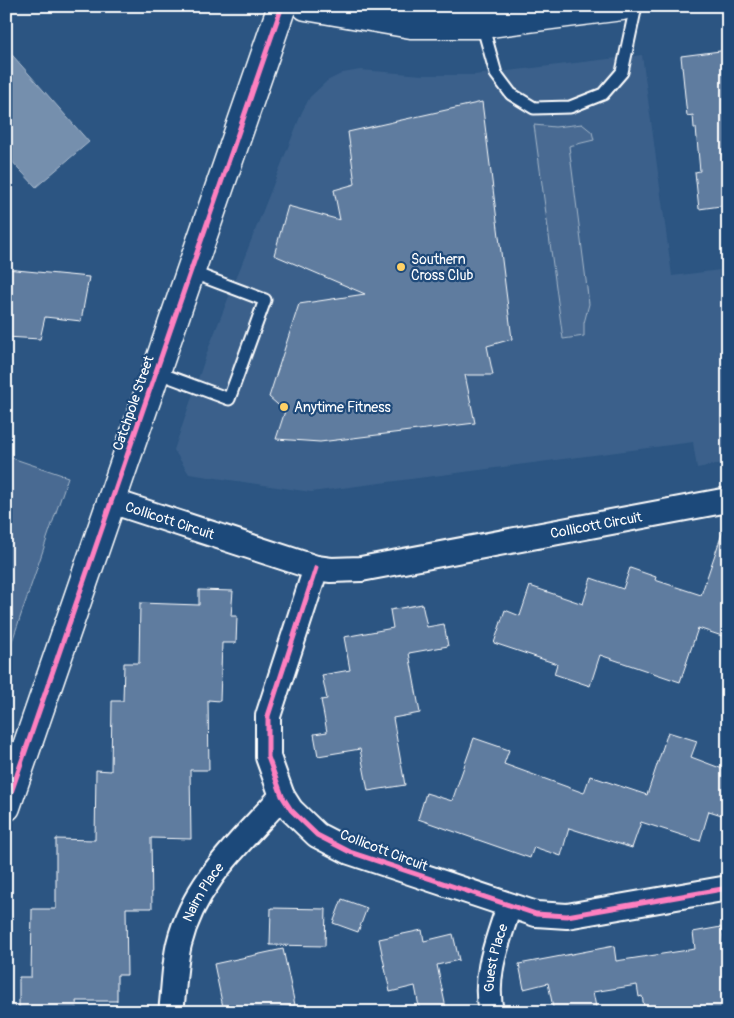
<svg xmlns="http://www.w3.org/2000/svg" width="734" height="1018" font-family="Pangolin,sans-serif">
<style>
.built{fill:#3b618b}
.green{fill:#486b92;stroke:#a4b5c8}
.water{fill:#748fad;stroke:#acbcce}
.building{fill:#5e7c9f;stroke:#fff}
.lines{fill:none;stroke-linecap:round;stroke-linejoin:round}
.service-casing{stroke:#fff;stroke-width:15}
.minor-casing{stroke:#fff;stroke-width:28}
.tertiary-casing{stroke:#fff;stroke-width:31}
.service{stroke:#1f4a7a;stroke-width:11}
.minor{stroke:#1f4a7a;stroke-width:24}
.tertiary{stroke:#1f4a7a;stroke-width:28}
.cycleway-casing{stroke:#1f4a7a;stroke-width:8}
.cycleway{stroke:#ff80c0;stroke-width:5}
.poi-dot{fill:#ffd166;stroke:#1f4a7a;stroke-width:2}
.labels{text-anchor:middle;stroke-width:4.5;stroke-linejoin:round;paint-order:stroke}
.poi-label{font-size:14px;fill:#fff;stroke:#1f4a7a;text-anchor:start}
.street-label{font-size:14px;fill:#fff;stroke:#1f4a7a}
</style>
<rect width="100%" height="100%" fill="#2c5582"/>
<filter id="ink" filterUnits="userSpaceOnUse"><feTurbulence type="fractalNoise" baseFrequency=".02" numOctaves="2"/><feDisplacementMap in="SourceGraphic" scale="10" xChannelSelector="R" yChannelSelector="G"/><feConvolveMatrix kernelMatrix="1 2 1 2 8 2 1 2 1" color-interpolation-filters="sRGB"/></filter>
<g filter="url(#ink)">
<path class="built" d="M642 55 672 276 728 269V462L697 468 693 442 311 492 189 474 174 450 209 347 302 112 310 97 327 81 343 73 360 70 423 75H474Z"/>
<path class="green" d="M582 124 592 132 594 140 569 146 589 304 584 323V336L563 339 534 125 555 127Z
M6 456 68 477 6 659Z"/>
<path class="water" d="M6 48 89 142 36 187 6 155Z"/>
<path class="building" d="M728 50V205L699 209 695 172 700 171 696 128H694L693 115 687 116 681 56Z
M482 102 512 339 487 346 493 375H465L475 423 320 442 276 439 285 411 269 397 299 304 365 294 274 255 288 206 340 220 334 190 355 184 348 132Z
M6 269 89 277 81 321 45 317 40 339 6 337Z
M724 528 728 529V638L698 628 680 682 600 655 590 686 554 674 557 664 494 643 505 610 520 616 530 586 583 604 591 578 623 589 630 568 656 577 655 580 701 595Z
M199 590 233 591 231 616H237L236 643H222L220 701 208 700 209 770H190L191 839 151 838 152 908H126L127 975H117V1001H76L77 1010H19V977H31L32 909H56V839L95 840 96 770 111 771 112 701H123L124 663H139L140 603 199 605Z
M422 604 427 627 444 624 448 646 409 653 420 713 393 718 405 785 368 791 360 749 318 756 314 734 327 732 321 700 327 699 322 675 350 670 344 637 393 628 390 610Z
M668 732 697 741 691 757 728 771V817L709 811 700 841 641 822 632 848 569 828 561 856 534 847 530 858 418 819 426 793 452 801 474 738 509 750 504 764 584 793 590 776 647 795Z
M342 899 367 908 358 932 333 923Z
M271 908 326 909 325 946 270 945Z
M721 927 724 944 728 943V1012H645L642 996 639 997 637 985 593 992 597 1012H554L548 983 524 989 519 964 614 946 616 961 695 949 693 932Z
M422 930 424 941 453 934 459 960 437 965 446 1008 426 1012H420L415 986 390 992 379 939Z
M283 949 295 1005 265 1012H224L214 964Z"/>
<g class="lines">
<defs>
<path id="service" d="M482 24 496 74 511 94 534 108 570 107 603 94 622 72 636 6
M156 372 229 399 265 300 191 272"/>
<g id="minor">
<path id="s1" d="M111 501 316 568 331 570 361 569 728 500"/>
<path d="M316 568 268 716V757L282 796 291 810 317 835 350 852 536 914 567 916 728 888"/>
<path id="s2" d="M171 1012C174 990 174 965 179 944 194 882 242 841 282 796"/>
<path id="s3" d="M491 1012C483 975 498 941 509 906"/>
</g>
<path id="tertiary" d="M306 6 411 24H482L622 6
M6 807 282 6"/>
</defs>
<use href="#service" class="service-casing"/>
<use href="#minor" class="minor-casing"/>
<use href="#tertiary" class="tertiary-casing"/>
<use href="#service" class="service"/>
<use href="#minor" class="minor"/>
<use href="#tertiary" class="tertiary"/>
<defs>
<path id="cycleway" d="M316 568 268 716V757L282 796 291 810 317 835 350 852 536 914 567 916 728 888
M6 807 282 6"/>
</defs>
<use href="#cycleway" class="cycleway-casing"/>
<use href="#cycleway" class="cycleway"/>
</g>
</g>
<g class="poi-dot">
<circle cx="401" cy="267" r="5"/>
<circle cx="284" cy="407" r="5"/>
</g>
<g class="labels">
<g class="poi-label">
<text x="411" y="264">Southern<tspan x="411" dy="16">Cross Club</tspan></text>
<text x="294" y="412">Anytime Fitness</text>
</g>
<g class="street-label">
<text transform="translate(133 403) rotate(-71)" y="5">Catchpole Street</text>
<text dy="5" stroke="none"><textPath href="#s1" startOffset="62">Collicott Circuit</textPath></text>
<text dy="5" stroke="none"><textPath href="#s1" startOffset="500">Collicott Circuit</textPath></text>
<text transform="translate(384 850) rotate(21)" y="5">Collicott Circuit</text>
<text dy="5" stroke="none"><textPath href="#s2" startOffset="126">Nairn Place</textPath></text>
<text dy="5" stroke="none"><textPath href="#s3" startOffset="55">Guest Place</textPath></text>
</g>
</g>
<rect width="734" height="1018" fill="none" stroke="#1f4a7a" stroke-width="25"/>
<rect x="12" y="12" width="709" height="993" fill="none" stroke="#fff" stroke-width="2" filter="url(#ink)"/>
</svg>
